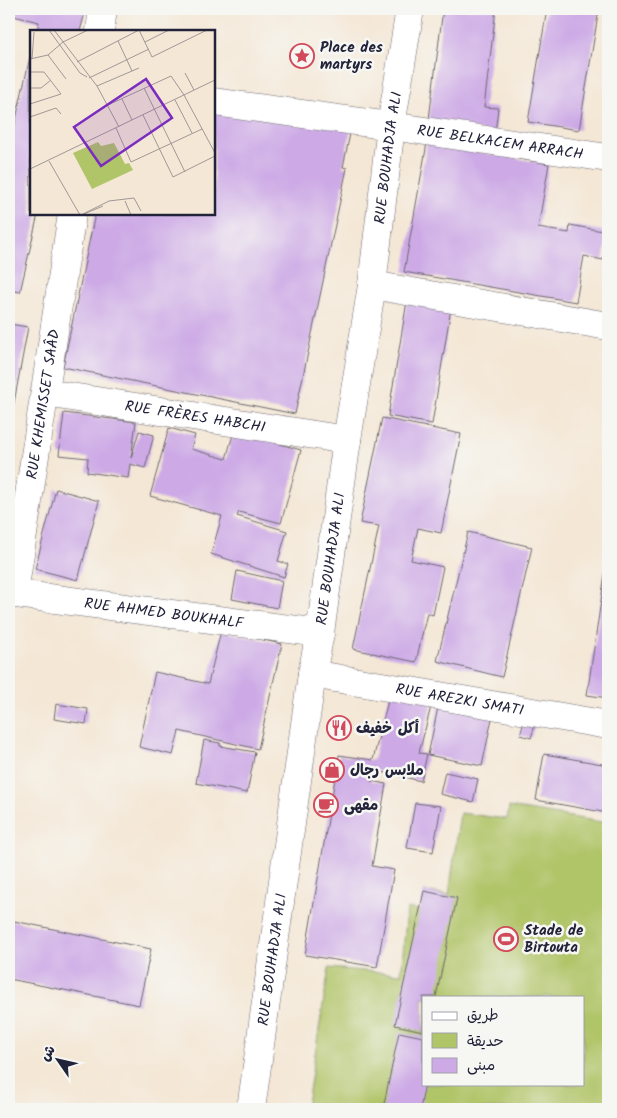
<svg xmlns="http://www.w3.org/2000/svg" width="617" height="1118" font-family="Kalam,'Playpen Sans Arabic',sans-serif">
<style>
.green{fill:#b0c468;stroke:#697352;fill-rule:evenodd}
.building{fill:#cdaae6}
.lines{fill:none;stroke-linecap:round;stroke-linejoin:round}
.minor-casing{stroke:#6c6771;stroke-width:29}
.major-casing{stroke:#6c6771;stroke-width:29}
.minor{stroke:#fff;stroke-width:28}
.major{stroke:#fff;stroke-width:28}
.labels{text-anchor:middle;stroke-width:5;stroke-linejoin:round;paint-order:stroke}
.poi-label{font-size:15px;font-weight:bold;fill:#22223b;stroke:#f6f6f2;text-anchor:start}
.street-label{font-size:15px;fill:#22223b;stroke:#f6f6f2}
.inset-road{fill:none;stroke:#a09897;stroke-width:1}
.view{fill:#7b2cbf;fill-opacity:0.15;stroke:#7b2cbf;stroke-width:2.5}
.inset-edge{fill:none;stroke:#22223b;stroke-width:2.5}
</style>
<rect width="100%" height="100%" fill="#f6f6f2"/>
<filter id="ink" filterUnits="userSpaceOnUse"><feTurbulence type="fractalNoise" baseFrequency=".02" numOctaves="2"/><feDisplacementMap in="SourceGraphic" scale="10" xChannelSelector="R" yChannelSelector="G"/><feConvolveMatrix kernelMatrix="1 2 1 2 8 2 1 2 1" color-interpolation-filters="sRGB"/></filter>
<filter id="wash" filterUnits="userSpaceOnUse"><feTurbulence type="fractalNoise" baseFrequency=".0096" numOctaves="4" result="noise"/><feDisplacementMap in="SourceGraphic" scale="20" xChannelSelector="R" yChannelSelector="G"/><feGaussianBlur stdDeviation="1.12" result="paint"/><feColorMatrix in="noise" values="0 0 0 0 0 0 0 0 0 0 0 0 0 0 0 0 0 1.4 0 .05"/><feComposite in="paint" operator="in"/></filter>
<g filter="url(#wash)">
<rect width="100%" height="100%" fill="#f4e7d5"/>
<path class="green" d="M509 807 608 823V1109H306L329 968 401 974 407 908 425 911 430 892 449 895 460 813 507 819ZM423 997H583V1084H423Z"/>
<g id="blocks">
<path class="building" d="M9 9H86L80 31H37L39 22 9 15Z
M443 9H496L484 107 498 108 495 134 429 119Z
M547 9H599L579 130 528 122Z
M30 57 31 214H38L20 292 9 290V150Z
M214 101 351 129 343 167 347 168 295 414 63 367 95 214H214Z
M427 143 549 164 538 228 569 233 570 225 608 232 603 260 584 256 576 302 404 272Z
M408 295 452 302 432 424 388 416Z
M9 324 28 327 11 419H9Z
M64 413 136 422 131 458 139 431 154 435 145 468 130 464 128 478 87 472 88 458 59 455Z
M382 418 461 434 441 533 418 528 411 560 443 567 433 615 427 613 416 662 353 649 379 526 360 523Z
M169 428 195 435 191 449 226 459 234 431 301 450 281 523 239 512 237 516 287 531 278 561 288 564 284 577 211 554 222 516 150 496Z
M56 489 99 501 78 580 35 569Z
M468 532 532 547 502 677 437 661Z
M607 560H608V698L587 695Z
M237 571 282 581 277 608 232 599Z
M221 631 282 644 258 749 179 731 173 755 139 747 155 672 208 684Z
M392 685 434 695 419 753 427 754 421 781 373 770 371 781 386 784 372 866 394 870 377 967 305 955 339 755 373 760Z
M440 698 494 709 482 766 428 755Z
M56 704 88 709 86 724 54 719Z
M527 712 538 715 531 738 520 735Z
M204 740 220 743V746L255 752 247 793 196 783Z
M544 754 608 765V813L536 800Z
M445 772 478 779 473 802 440 794Z
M415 803 441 806 433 852 407 848Z
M424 891 457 898 436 997H423V1031L395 1025Z
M9 920 151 949 139 1005 9 979Z
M399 1032 423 1037V1084H425L420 1109H383Z"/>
</g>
</g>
<g filter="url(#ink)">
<use href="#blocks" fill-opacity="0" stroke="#6c6771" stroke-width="1"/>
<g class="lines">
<defs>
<g id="minor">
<path d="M100 31 103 9"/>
<path id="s1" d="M214 102 391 126 608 158"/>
<path d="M372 285 608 326"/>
<path id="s2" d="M45 393 347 440"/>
<path id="s3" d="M9 593 320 633"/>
<path id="s4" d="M14 593 72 214"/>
<path id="s5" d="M312 674 608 725"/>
</g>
<g id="major">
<path id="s6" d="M251 1109 312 674 320 633 347 440 372 285 391 126 410 9"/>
</g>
</defs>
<use href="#minor" class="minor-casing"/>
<use href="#major" class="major-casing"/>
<use href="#minor" class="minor"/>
<use href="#major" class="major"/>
</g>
</g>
<defs>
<symbol id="sight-ring" viewBox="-11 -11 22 22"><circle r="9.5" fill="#f6f6f2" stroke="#d1495b" stroke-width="1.5"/><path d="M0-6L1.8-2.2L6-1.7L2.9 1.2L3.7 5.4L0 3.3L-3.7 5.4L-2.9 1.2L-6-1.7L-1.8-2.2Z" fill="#d1495b"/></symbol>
<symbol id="restaurant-ring" viewBox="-11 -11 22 22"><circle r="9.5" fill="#f6f6f2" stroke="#d1495b" stroke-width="1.5"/><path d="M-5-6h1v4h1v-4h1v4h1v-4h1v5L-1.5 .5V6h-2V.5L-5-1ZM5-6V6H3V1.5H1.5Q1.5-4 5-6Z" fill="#d1495b"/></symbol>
<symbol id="shop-ring" viewBox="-11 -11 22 22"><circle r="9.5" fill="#f6f6f2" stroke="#d1495b" stroke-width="1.5"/><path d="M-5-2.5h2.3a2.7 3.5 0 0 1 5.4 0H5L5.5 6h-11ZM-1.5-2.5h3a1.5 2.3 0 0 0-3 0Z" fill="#d1495b"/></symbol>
<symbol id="cafe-ring" viewBox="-11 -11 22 22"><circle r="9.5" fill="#f6f6f2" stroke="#d1495b" stroke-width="1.5"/><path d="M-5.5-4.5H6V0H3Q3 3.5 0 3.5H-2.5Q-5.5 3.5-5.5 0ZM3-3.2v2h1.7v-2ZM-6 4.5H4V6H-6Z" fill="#d1495b"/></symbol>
<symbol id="stadium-ring" viewBox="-11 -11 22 22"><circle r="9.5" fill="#f6f6f2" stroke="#d1495b" stroke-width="1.5"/><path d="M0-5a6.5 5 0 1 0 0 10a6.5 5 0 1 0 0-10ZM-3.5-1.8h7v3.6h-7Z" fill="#d1495b"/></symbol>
</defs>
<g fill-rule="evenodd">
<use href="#sight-ring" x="288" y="42" width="28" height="28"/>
<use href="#restaurant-ring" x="325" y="714" width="28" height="28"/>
<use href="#shop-ring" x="318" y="756" width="28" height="28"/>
<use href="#cafe-ring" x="312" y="791" width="28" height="28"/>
<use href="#stadium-ring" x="492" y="925" width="28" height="28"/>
</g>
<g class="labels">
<g class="poi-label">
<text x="320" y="52">Place des<tspan x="320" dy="17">martyrs</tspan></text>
<text x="356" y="733">أكل خفيف</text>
<text x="350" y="775">ملابس رجال</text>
<text x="344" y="810">مقهى</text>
<text x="524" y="935">Stade de<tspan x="524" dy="17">Birtouta</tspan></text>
</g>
<g class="street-label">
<text dy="5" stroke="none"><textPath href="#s1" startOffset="289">RUE BELKACEM ARRACH</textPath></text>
<text dy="5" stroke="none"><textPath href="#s6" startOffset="961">RUE BOUHADJA ALI</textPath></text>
<text dy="5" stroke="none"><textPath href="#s4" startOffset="191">RUE KHEMISSET SAÂD</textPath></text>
<text dy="5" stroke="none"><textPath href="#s2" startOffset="152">RUE FRÈRES HABCHI</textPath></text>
<text dy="5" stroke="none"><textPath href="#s6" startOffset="556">RUE BOUHADJA ALI</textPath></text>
<text dy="5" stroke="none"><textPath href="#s3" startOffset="156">RUE AHMED BOUKHALF</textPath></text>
<text dy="5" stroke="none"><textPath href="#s5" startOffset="150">RUE AREZKI SMATI</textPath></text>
<text dy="5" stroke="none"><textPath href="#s6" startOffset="151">RUE BOUHADJA ALI</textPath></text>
</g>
</g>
<g transform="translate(30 30)">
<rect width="185" height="185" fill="#f4e7d5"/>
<path d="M68 112 71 116 84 113 95 134 99 133 103 140 62 159 43 123Z" fill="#b0c468"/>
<path class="inset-road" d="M19 0 50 43 57 47M24 0 67 56 89 97M109 0 122 27 177 0M88 11 102 41M115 12 139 0M18 25 36 49M0 29 18 25 33 12 58 0M2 29 4 2M47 32 109 0M0 42H14L31 64 0 74M155 43 164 60M59 48 119 19M67 56 109 38M0 58H11L21 50M114 58 155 142M154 65 185 123M92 69 102 90M145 70 162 103M78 75 141 46 154 65M113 85 143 147 185 126M0 87 26 78 31 84M86 98 101 132 172 99M19 131 50 185M0 139 185 50M95 171 101 185M54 184 73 176M51 185 79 171 104 168 111 181"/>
<path class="view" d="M116 49 142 88 71 136 44 97Z"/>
<rect width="185" height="185" class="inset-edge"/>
</g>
<rect width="617" height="1118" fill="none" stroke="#f6f6f2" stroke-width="30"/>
<rect x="422" y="996" width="162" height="90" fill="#f6f6f2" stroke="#a1a1a9"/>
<rect x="432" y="1012" width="25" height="8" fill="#ffffff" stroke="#a1a1a9"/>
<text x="467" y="1020" font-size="15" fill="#22223b">طريق</text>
<rect x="432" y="1033" width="25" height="15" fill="#b0c468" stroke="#a1a1a9"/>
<text x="467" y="1046" font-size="15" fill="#22223b">حديقة</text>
<rect x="432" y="1058" width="25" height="15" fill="#cdaae6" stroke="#a1a1a9"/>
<text x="467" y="1070" font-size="15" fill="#22223b">مبنى</text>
<g transform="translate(58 1060) rotate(304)" stroke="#f6f6f2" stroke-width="4" paint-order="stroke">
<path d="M0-4L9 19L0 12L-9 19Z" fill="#22223b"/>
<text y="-8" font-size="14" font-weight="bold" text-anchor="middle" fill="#22223b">ش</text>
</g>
</svg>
